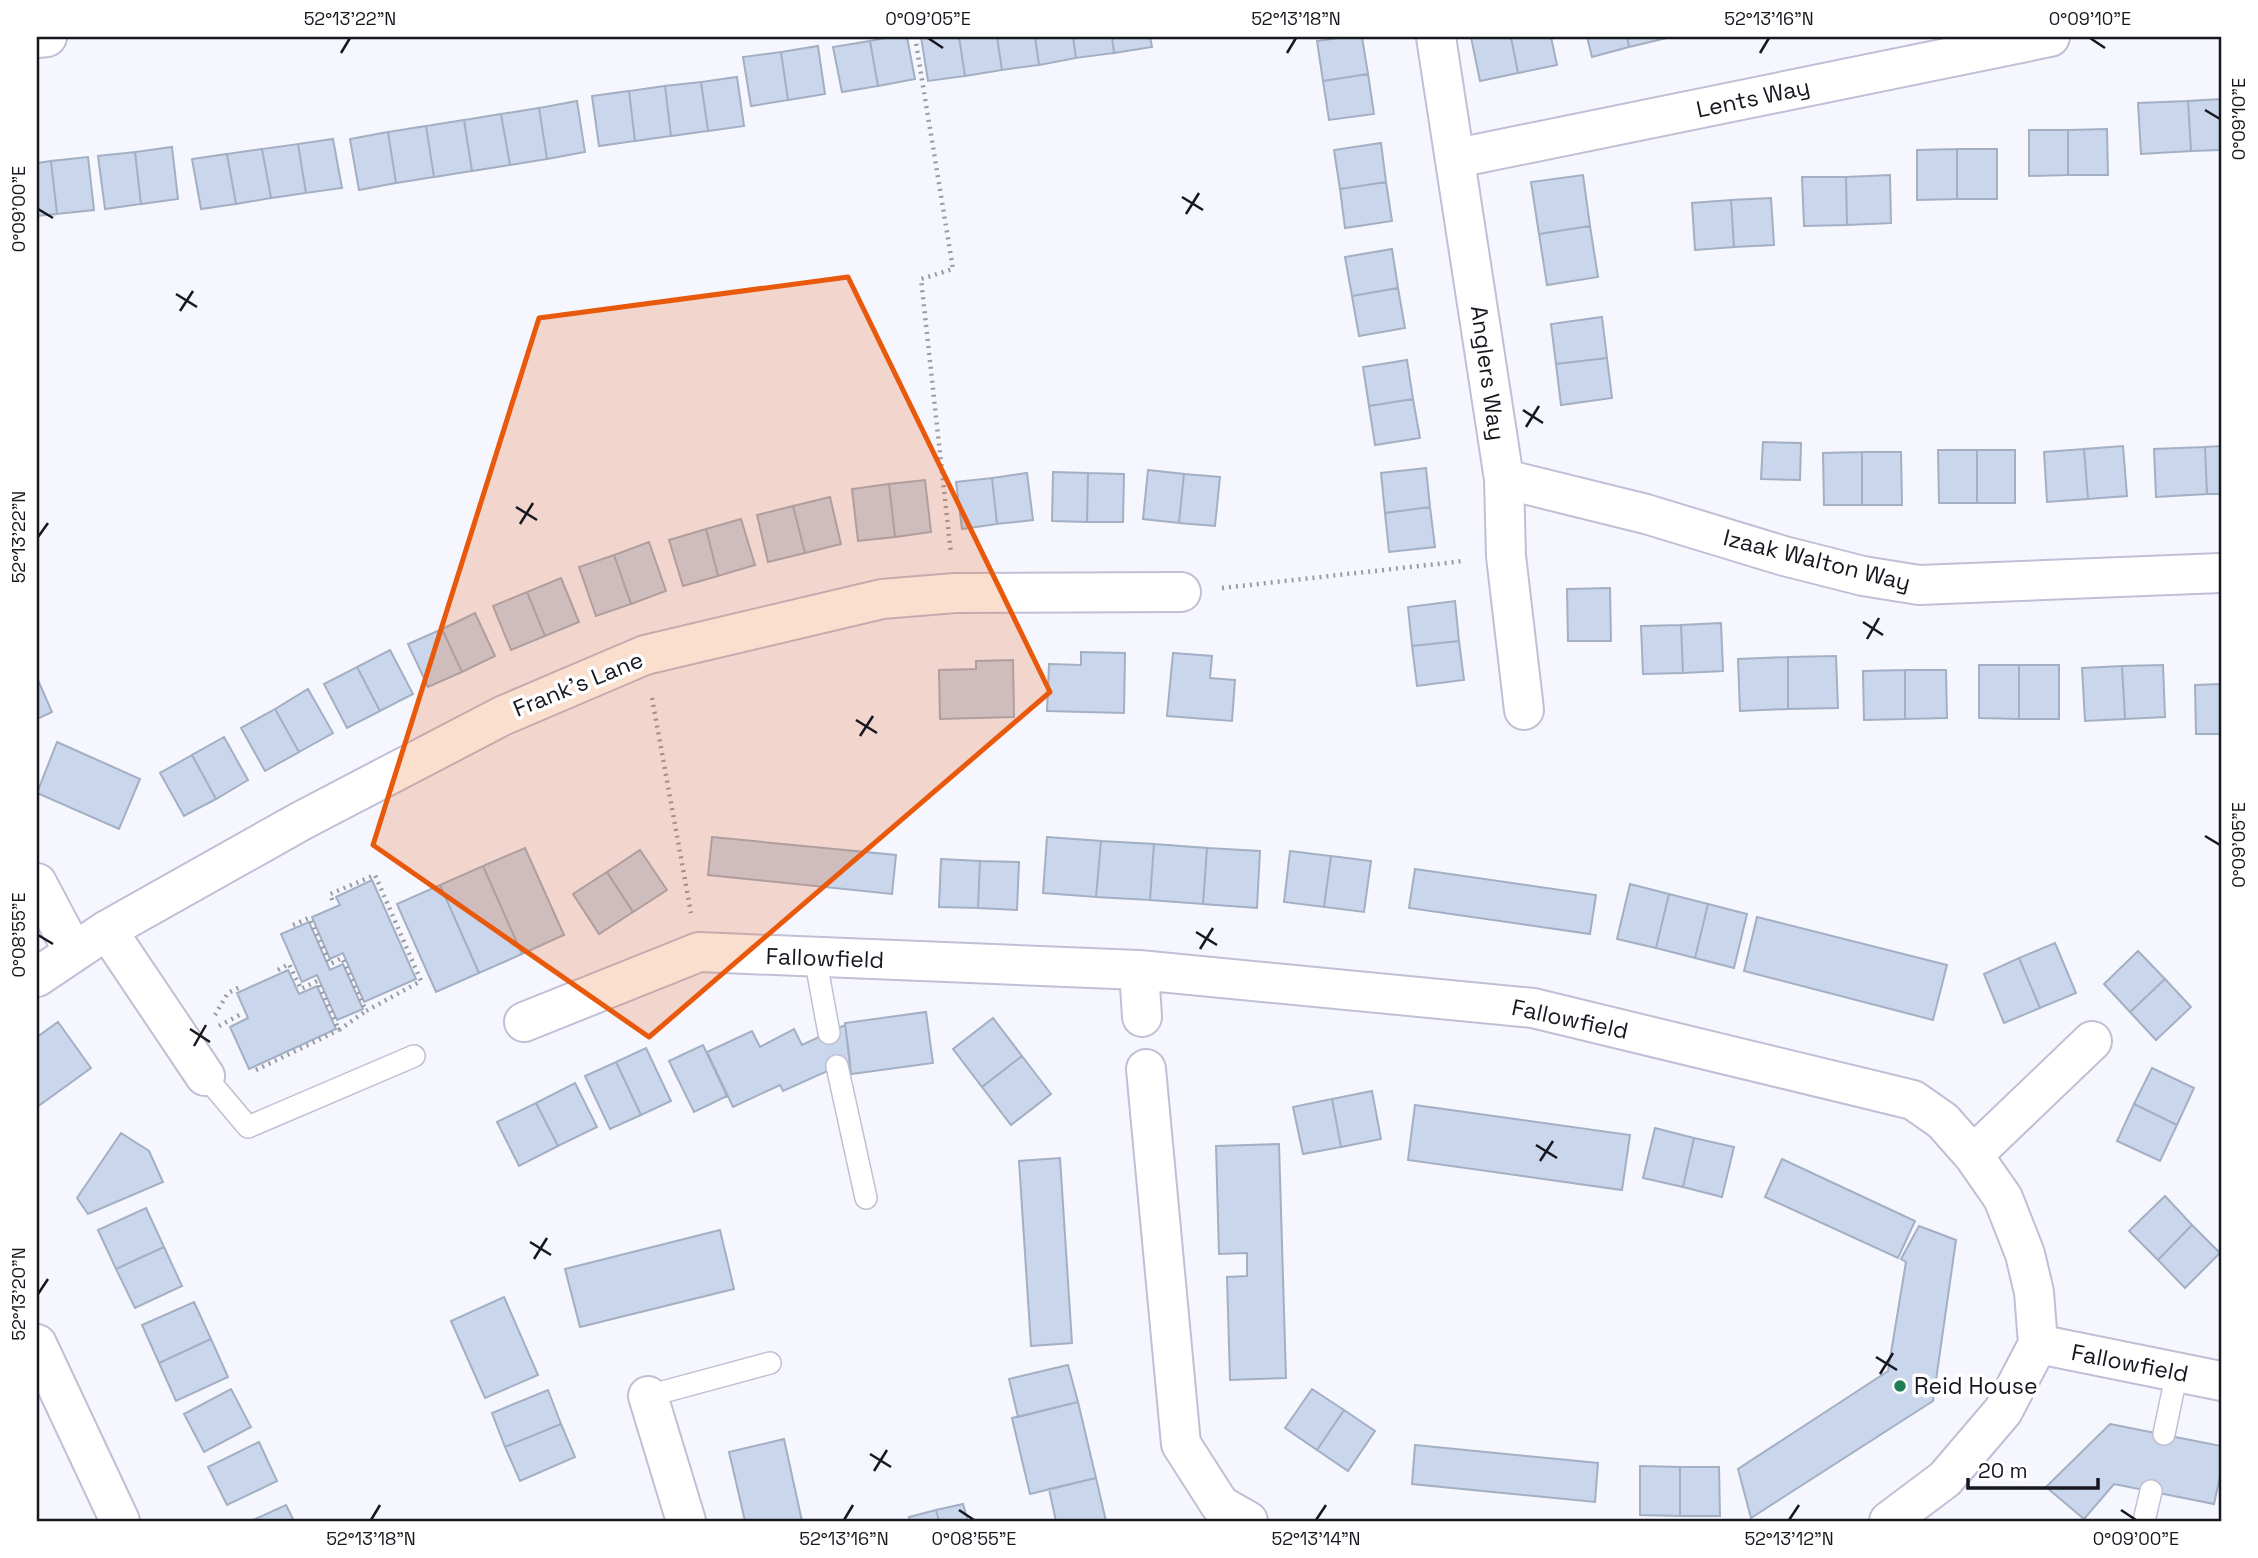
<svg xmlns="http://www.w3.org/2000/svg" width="2258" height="1558" font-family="'Space Grotesk',sans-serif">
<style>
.building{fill:#cad6eb;stroke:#a3afc3;stroke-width:2}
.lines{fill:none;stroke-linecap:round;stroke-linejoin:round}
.lane-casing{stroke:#c0bfd6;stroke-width:24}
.street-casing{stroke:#c0bfd6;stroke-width:42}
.secondary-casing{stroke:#c0bfd6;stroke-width:42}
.path{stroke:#9b9ba4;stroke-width:4.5;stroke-dasharray:2 5;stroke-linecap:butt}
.lane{stroke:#fff;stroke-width:21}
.street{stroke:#fff;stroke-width:38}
.secondary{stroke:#fff;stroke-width:38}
.marked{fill:#e8590c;fill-opacity:0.2;stroke:#e8590c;stroke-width:5;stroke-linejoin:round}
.ticks{fill:none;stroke:#17171f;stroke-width:2.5}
.poi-dot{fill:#1d7d55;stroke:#fff;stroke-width:2.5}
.labels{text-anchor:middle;stroke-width:7;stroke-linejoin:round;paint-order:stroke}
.street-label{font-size:23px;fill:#17171f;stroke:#fff}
.poi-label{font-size:23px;fill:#17171f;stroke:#fff;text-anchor:start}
.neatline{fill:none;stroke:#17171f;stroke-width:2.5}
.ticks-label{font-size:18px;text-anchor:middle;fill:#17171f}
</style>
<rect width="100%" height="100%" fill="#f6f6ff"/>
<path class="building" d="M890 37H907L915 79 878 86 870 41Z
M921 37H959L965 76 928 81Z
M959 37H997L1002 70 965 76Z
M997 37H1035L1039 65 1002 70Z
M1035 37H1073L1076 58 1039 65Z
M1073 37H1112L1114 53 1076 58Z
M1112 37H1150L1152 47 1114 53Z
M1346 37H1362L1368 74 1323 81 1317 41Z
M1471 37H1511L1518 73 1480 81Z
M1511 37H1551L1557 65 1518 73Z
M1587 37H1627L1629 47 1592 57Z
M1627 37H1667V38L1629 47Z
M870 41 878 86 842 92 833 47Z
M818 46 825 94 788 100 781 52Z
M781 52 788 100 751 106 743 57Z
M1368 74 1374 114 1329 120 1323 81Z
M737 77 744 126 708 131 701 82Z
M701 82 708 131 671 136 665 86Z
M665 86 671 136 635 141 629 91Z
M629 91 635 141 599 146 592 96Z
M2221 99V150L2191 151 2188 101Z
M577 101 585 152 547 159 539 108Z
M2188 101 2191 151 2141 154 2138 103Z
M539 108 547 159 510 165 501 114Z
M501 114 510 165 472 171 464 120Z
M464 120 472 171 434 177 426 126Z
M426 126 434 177 396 183 388 132Z
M2107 129 2108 175H2068V130Z
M2029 130H2068V175L2029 176Z
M388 132 396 183 359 190 350 139Z
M333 139 342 188 306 193 298 144Z
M1381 143 1386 182 1340 189 1334 150Z
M298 144 306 193 271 198 262 149Z
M172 147 178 199 141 204 135 152Z
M262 149 271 198 236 204 227 154Z
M1957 149V199L1917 200V150Z
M1957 149H1997V199H1957Z
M135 152 141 204 105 209 98 156Z
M227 154 236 204 201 209 192 159Z
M88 157 94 210 57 214 51 161Z
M51 161 57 214 37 216V163Z
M1583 175 1590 226 1539 234 1531 182Z
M1890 175 1891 223 1847 225 1846 177Z
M1802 177H1846L1847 225 1804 226Z
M1386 182 1392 221 1345 228 1340 189Z
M1771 198 1774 245 1734 247 1731 200Z
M1731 200 1734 247 1695 250 1692 203Z
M1590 226 1598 277 1547 285 1539 234Z
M1392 249 1398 288 1352 296 1345 257Z
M1398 288 1405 328 1359 336 1352 296Z
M1602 317 1607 358 1556 364 1551 324Z
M1607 358 1612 398 1561 405 1556 364Z
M1407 360 1413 399 1369 406 1363 367Z
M1413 399 1420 438 1375 445 1369 406Z
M1763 442 1801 443 1800 480 1761 479Z
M2123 446 2127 496 2088 499 2084 449Z
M2221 446V494H2207L2205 447Z
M2205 447 2207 494 2156 497 2154 449Z
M2084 449 2088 499 2047 502 2044 452Z
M1938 450H1977V503H1939Z
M1977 450H2015V503H1977Z
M1862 452H1901L1902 505H1862Z
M1862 452V505H1824L1823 453Z
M1426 468 1430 507 1385 513 1381 473Z
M1148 470 1184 474 1179 523 1143 519Z
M1053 472 1088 473 1087 522 1052 521Z
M1027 473 1033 520 997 524 992 478Z
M1088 473 1124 474 1123 522H1087Z
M1184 474 1220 477 1215 526 1179 523Z
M992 478 997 524 962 529 956 482Z
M925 480 931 532 895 537 889 484Z
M889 484 895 537 858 541 852 489Z
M830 497 841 544 805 553 793 506Z
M793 506 805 553 768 562 757 515Z
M1430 507 1435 547 1389 552 1385 513Z
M741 519 755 565 718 576 706 529Z
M706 529 718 576 683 586 669 540Z
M649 542 666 591 631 604 614 555Z
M614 555 631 604 596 616 579 567Z
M561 578 579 622 545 636 527 592Z
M1610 588 1611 641H1568L1567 589Z
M527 592 545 636 511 650 493 606Z
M1455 601 1459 641 1412 646 1408 607Z
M475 613 495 656 462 672 442 629Z
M1721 623 1723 671 1683 673 1681 625Z
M1681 625 1683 673 1643 674 1641 626Z
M442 629 462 672 428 687 408 644Z
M1459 641 1464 680 1417 686 1412 646Z
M390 650 413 694 380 711 357 667Z
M1081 652 1125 653 1124 713 1047 711 1049 664 1081 665Z
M1173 653 1212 656 1210 678 1235 680 1232 721 1167 716Z
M1836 656 1838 708 1788 709V657Z
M1788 657V709L1740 711 1738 659Z
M1013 660 1014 717 940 719 939 670 976 669V661Z
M1979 665H2019V719L1979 718Z
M2019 665H2059V719H2019Z
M2163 665 2165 717 2125 719 2122 666Z
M2122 666 2125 719 2085 721 2082 668Z
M357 667 380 711 347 728 324 684Z
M1905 670H1946L1947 718 1905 719Z
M1905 670V719L1864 720 1863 671Z
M37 678 52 712 37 719Z
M2221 684V734H2196L2195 685Z
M308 689 333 733 299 752 275 709Z
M275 709 299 752 265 771 241 728Z
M224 737 248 780 216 799 192 755Z
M57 742 140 779 119 829 37 793Z
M192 755 216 799 184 816 160 773Z
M712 837 896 855 892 894 708 875Z
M1047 837 1101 841 1096 897 1043 893Z
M1101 841 1154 844 1150 900 1096 897Z
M1154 844 1207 848 1203 904 1150 900Z
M525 848 564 935 522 954 483 866Z
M1207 848 1260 851 1257 908 1203 904Z
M640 850 667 890 633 912 607 872Z
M1290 851 1331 856 1324 907 1284 902Z
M1331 856 1371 861 1364 912 1324 907Z
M941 859 980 861 978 908 939 907Z
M980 861 1019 862 1017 910 978 908Z
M483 866 522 954 479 973 440 885Z
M1415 869 1596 895 1590 934 1409 908Z
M607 872 633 912 599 934 573 894Z
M372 880 416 979 364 1002 343 953 330 959 312 917 340 905 336 897Z
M1630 884 1669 894 1656 948 1617 939Z
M440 885 479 973 436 992 397 904Z
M1669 894 1708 904 1695 958 1656 948Z
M1708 904 1747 914 1734 968 1695 958Z
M1757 917 1947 965 1933 1020 1744 971Z
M309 922 330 970 343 964 363 1009 337 1020 317 975 302 982 281 934Z
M2055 943 2076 993 2040 1008 2019 958Z
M2138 951 2165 979 2130 1012 2104 984Z
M2019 958 2040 1008 2004 1023 1984 974Z
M288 970 299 994 317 986 336 1029 249 1069 230 1027 248 1018 237 993Z
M2165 979 2191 1007 2156 1040 2130 1012Z
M926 1012 933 1063 851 1074 845 1023Z
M993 1018 1022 1056 982 1087 953 1049Z
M58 1022 91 1068 37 1107V1037Z
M845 1025 850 1061 783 1091 780 1085 733 1107 707 1052 752 1031 760 1047 794 1029 802 1045Z
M703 1045 727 1096 694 1112 669 1061Z
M646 1048 671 1101 641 1115 616 1062Z
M1022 1056 1051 1094 1011 1125 982 1087Z
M616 1062 641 1115 610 1129 585 1076Z
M2152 1068 2194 1088 2177 1125 2134 1104Z
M575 1083 597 1127 558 1146 536 1103Z
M1372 1091 1381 1139 1341 1147 1332 1099Z
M1332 1099 1341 1147 1303 1154 1293 1107Z
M536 1103 558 1146 519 1166 497 1122Z
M2134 1104 2177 1125 2160 1161 2117 1141Z
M1415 1105 1630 1135 1622 1190 1408 1160Z
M1655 1128 1694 1138 1683 1187 1643 1178Z
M121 1133 149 1151 163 1182 88 1214 77 1198Z
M1694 1138 1734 1147 1722 1197 1683 1187Z
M1279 1144 1286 1378 1230 1380 1227 1277 1247 1276V1253L1219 1254 1216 1146Z
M1060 1158 1072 1343 1031 1346 1019 1161Z
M1782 1159 1915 1221 1898 1258 1765 1197Z
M2165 1196 2192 1225 2158 1260 2129 1231Z
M146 1208 164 1247 116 1269 98 1230Z
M2192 1225 2220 1253 2185 1288 2158 1260Z
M1919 1226 1956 1240 1933 1401 1751 1518 1738 1469 1888 1371 1906 1262 1901 1259Z
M720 1230 734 1289 580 1327 565 1269Z
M164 1247 182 1286 135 1308 116 1269Z
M504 1297 538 1375 485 1398 451 1321Z
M194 1302 211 1339 159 1363 142 1325Z
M211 1339 228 1377 176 1401 159 1363Z
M1068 1365 1078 1402 1018 1417 1009 1379Z
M231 1389 251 1427 204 1452 184 1414Z
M1312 1389 1344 1410 1317 1450 1285 1428Z
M548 1390 561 1424 505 1447 492 1413Z
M1078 1402 1096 1478 1030 1494 1012 1418Z
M1344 1410 1375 1431 1348 1471 1317 1450Z
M561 1424 575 1457 520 1481 505 1447Z
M2110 1424 2221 1446V1472L2214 1504 2114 1484 2084 1519 2046 1487Z
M784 1439 802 1521H745L729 1452Z
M259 1442 277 1481 227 1505 208 1467Z
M1415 1445 1598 1463 1595 1502 1412 1484Z
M1640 1466 1680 1467V1516L1640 1515Z
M1680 1467H1719L1720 1516H1680Z
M1096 1478 1106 1521H1056L1049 1489Z
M963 1504 968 1521H939L936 1510Z
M286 1505 294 1521H251Z
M936 1510 939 1521H910L909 1517Z"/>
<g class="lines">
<defs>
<path id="lane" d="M815 957 829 1033
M837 1066 866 1198
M205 1076 248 1127 414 1056
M648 1396 770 1363
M2164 1434 2177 1372
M2144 1521 2151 1491"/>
<path id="street" d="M1436 37 1504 479 1506 556 1524 710
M37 38 47 37
M1457 158 2050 37
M1504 479 1646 514 1784 556 1863 576 1919 585 2221 573
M37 883 73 951
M107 930 205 1076
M1139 970 1142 1017
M37 977 107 930 301 821 502 716 645 655 882 599 955 593 1181 592
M524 1022 699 952 1139 970 1533 1008 1913 1100 1943 1121 1973 1155 2003 1198 2025 1254 2034 1292 2038 1344 2003 1411 1945 1479 1889 1521
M1146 1069 1181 1444 1220 1505 1248 1521
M1973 1155 2092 1041
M2038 1344 2221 1381
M648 1396 686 1521"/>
<path id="secondary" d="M37 1344 120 1521"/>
</defs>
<use href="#lane" class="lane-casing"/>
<use href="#street" class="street-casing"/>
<use href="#secondary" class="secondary-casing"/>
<path class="path" d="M915 37 953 269 921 279 951 554
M1222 588 1464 561
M652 698 691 913
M293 925 309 918 330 964 342 958 366 1011 421 981 375 875 330 894 333 902
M278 970 289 964 301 989 317 981 339 1030 366 1011
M215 1015 228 993 242 986
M219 1026 243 1013
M256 1070 339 1030"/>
<use href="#lane" class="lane"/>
<use href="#street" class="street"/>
<use href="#secondary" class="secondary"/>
</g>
<path class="marked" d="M848 277 1050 692 649 1037 373 845 539 318Z"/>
<path class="ticks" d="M928 38 943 48M2090 38 2105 48M341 53 350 38M1287 53 1296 38M1760 53 1769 38M2205 110 2220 119M1182 197 1203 210M38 209 53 218M1186 214 1199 193M176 294 197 307M180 311 193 291M1523 410 1543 423M1526 427 1539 406M516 507 537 520M520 524 533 503M38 537 48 523M1863 622 1883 635M1867 639 1879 618M856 720 877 733M860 736 873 716M2205 836 2220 845M1196 932 1217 945M38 935 53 944M1200 949 1213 928M190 1029 210 1042M194 1046 206 1025M1536 1145 1557 1158M1540 1161 1553 1141M530 1242 551 1255M534 1259 547 1238M38 1294 48 1279M1876 1357 1897 1370M1880 1374 1893 1353M870 1454 891 1467M874 1471 887 1450M959 1510 974 1520M2121 1510 2136 1520M371 1520 380 1505M844 1520 853 1505M1316 1520 1326 1505M1789 1520 1799 1505"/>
<circle class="poi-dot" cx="1900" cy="1386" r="7"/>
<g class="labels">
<g class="street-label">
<text transform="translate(1753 98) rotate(-12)" y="8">Lents Way</text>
<text transform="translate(1488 373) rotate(82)" y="8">Anglers Way</text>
<text transform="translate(1817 560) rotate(14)" y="8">Izaak Walton Way</text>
<text transform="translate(578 684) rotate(-22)" y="8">Frank's Lane</text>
<text transform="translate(825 958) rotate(2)" y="8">Fallowfield</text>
<text transform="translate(1570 1019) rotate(12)" y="8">Fallowfield</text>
<text transform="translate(2130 1363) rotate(11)" y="8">Fallowfield</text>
</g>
<g class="poi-label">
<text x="1914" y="1394">Reid House</text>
</g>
</g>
<rect width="2258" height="1558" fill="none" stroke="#ffffff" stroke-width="77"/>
<path d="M1968 1478v10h130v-10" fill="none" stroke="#17171f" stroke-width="3.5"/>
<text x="1978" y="1478" font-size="21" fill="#17171f" stroke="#ffffff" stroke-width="5" paint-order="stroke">20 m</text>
<rect x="38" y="38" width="2182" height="1482" class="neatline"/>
<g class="ticks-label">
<text x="350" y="25">52°13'22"N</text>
<text x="928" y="25">0°09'05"E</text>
<text x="1296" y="25">52°13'18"N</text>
<text x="1769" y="25">52°13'16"N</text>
<text x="2090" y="25">0°09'10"E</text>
<text transform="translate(2239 119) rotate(-90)" y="6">0°09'10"E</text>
<text transform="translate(19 209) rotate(-90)" y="6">0°09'00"E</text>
<text transform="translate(19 537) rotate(-90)" y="6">52°13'22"N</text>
<text transform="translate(2239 845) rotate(-90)" y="6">0°09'05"E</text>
<text transform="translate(19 935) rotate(-90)" y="6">0°08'55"E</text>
<text transform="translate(19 1294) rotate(-90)" y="6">52°13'20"N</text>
<text x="371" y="1545">52°13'18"N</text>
<text x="844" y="1545">52°13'16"N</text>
<text x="974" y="1545">0°08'55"E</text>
<text x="1316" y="1545">52°13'14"N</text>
<text x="1789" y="1545">52°13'12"N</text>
<text x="2136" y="1545">0°09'00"E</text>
</g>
</svg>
